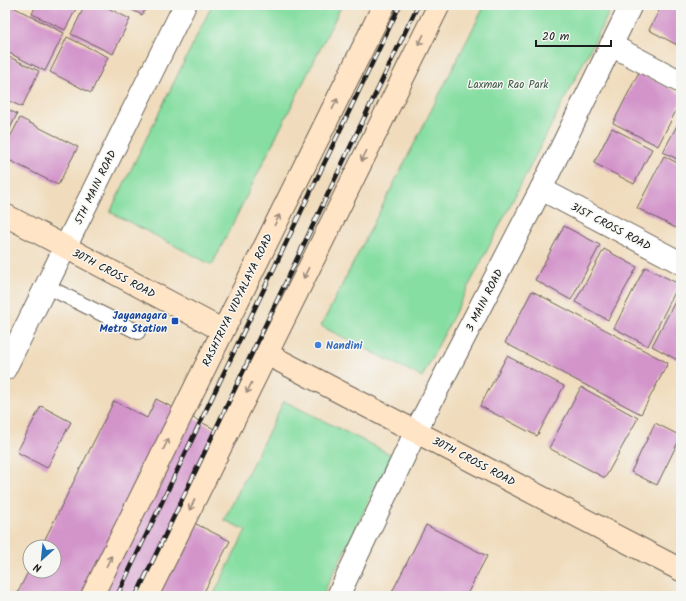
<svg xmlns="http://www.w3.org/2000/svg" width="686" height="601" font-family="Kalam,sans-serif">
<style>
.green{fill:#86dea2;stroke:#517d5f}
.building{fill:#d394ca}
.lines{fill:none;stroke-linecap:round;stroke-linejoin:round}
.service-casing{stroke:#665f54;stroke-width:16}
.minor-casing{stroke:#665f54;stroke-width:24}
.tertiary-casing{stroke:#665f54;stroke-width:24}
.secondary-casing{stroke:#665f54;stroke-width:24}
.service{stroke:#fff;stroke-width:14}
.minor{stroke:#fff;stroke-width:22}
.tertiary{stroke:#fff;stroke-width:22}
.secondary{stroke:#ffe4c6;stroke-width:22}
.rail-casing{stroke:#1c1c1c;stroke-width:4.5}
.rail{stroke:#f6f6f2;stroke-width:3;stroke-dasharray:9;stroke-linecap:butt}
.oneway{stroke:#998a7a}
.transit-dot{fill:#1a4fb4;stroke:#f6f6f2;stroke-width:1.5}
.shop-dot{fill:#3f7fe0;stroke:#f6f6f2;stroke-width:1.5}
.labels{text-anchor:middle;stroke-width:3;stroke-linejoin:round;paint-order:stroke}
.park-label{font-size:11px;fill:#3c5644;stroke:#f6f6f2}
.street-label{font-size:11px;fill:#1c1c1c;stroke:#f6f6f2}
.transit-label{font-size:11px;font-weight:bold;fill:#164399;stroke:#f6f6f2;text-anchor:end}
.shop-label{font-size:11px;font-weight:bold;fill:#366cbe;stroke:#f6f6f2;text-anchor:start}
</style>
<rect width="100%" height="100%" fill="#f6f6f2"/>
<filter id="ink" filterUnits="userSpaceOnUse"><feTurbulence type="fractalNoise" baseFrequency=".025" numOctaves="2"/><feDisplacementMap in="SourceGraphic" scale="8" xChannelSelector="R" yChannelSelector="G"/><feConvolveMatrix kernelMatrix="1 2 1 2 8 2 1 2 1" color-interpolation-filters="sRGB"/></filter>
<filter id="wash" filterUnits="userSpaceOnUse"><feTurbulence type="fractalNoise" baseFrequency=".012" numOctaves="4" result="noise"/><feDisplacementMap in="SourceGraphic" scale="16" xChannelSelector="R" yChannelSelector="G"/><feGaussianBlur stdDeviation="0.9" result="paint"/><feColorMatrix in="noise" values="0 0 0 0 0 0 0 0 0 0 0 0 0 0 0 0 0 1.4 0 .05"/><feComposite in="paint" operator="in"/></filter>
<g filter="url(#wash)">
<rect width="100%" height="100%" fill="#f0dcbc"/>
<path class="green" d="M212 5H342L212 265 110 212Z
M485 5H613L422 377 321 326Z
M284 401 392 455 322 596H213L246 530 224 520Z"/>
<g id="blocks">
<path class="building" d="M9 5 64 33 45 71 5 51V12Z
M36 5H78L65 30 32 14Z
M85 5H102L130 19 113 54 71 34Z
M122 5H148L142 15Z
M662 5H681V47L649 30Z
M67 37 108 57 91 93 50 72Z
M5 55 39 71 22 107 5 99Z
M639 72 681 94V101L658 146 613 123Z
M5 108 17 114 5 139Z
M20 118 78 147 58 185 5 158V147Z
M681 118V161L663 152Z
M612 128 652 149 634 184 594 163Z
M664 156 681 165V219L676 228 637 208Z
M564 226 600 245 571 300 535 280Z
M604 249 637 267 608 320 575 302Z
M645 267 679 284 648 346 614 328Z
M681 290V362L652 346Z
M532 291 668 363 641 414 505 343Z
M507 356 564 386 537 436 480 406Z
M581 387 638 418 605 478 549 448Z
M156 399 234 439 192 522 230 541 202 596H16L30 568V571H54V547H41L114 401 147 418Z
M41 406 71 422 47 468 17 452Z
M655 423 681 436 657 485 631 472Z
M426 525 487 556 466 596H390Z"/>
</g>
</g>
<g filter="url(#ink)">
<use href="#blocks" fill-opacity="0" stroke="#665f54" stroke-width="1"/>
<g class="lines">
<defs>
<path id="service" d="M46 286 138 332"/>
<path id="minor" d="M611 45 681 82
M541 189 681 263"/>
<path id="tertiary" d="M5 369 185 5
M338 596 416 431 541 189 631 5"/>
<path id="secondary" d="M5 215 222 330
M267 354 681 570
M92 596 384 5
M147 596 439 5"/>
</defs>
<use href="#service" class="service-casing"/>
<use href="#minor" class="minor-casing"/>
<use href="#tertiary" class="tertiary-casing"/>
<use href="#secondary" class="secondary-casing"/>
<use href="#service" class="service"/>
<use href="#minor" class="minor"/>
<use href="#tertiary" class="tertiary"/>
<use href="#secondary" class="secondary"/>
<defs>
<path id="rail" d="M117 596 400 5
M136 596 418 5"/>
</defs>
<use href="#rail" class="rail-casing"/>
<use href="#rail" class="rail"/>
</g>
<defs><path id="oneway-shaft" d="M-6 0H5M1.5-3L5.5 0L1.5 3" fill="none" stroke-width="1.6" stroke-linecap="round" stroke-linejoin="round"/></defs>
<g class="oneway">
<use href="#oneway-shaft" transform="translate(421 40) rotate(116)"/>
<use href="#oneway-shaft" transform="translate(335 104) rotate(-64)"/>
<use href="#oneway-shaft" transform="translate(364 156) rotate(116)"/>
<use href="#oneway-shaft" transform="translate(277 220) rotate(-64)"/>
<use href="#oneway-shaft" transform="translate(306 273) rotate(116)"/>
<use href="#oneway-shaft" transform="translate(249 388) rotate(116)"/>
<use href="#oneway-shaft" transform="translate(166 444) rotate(-64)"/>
<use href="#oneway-shaft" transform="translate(192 505) rotate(116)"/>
<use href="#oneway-shaft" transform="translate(109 561) rotate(-64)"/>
</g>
</g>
<rect class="transit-dot" x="171" y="317" width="8" height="8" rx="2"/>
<circle class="shop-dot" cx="318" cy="345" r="4"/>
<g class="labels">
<g class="park-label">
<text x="508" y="88">Laxman Rao Park</text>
</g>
<g class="street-label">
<text transform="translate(95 187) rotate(-64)" y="4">5TH MAIN ROAD</text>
<text transform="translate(611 226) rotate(28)" y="4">31ST CROSS ROAD</text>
<text transform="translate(114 273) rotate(28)" y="4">30TH CROSS ROAD</text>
<text transform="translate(237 300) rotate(-64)" y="4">RASHTRIYA VIDYALAYA ROAD</text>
<text transform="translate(484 300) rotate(-63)" y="4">3 MAIN ROAD</text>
<text transform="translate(474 461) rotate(28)" y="4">30TH CROSS ROAD</text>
</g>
<g class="transit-label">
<text x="167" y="319">Jayanagara<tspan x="167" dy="13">Metro Station</tspan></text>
</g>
<g class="shop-label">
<text x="326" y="349">Nandini</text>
</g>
</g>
<rect width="686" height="601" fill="none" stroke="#f6f6f2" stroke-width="20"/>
<g transform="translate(42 559) rotate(207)"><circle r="19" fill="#f6f6f2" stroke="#9f9f9c"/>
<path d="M0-3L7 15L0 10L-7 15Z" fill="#1f6fb2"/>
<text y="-6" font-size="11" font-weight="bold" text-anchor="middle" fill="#1c1c1c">N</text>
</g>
<path d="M536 40v6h75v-6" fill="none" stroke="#1c1c1c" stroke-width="2"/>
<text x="542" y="40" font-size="12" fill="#1c1c1c" stroke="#f6f6f2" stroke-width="3" paint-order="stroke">20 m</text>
</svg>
